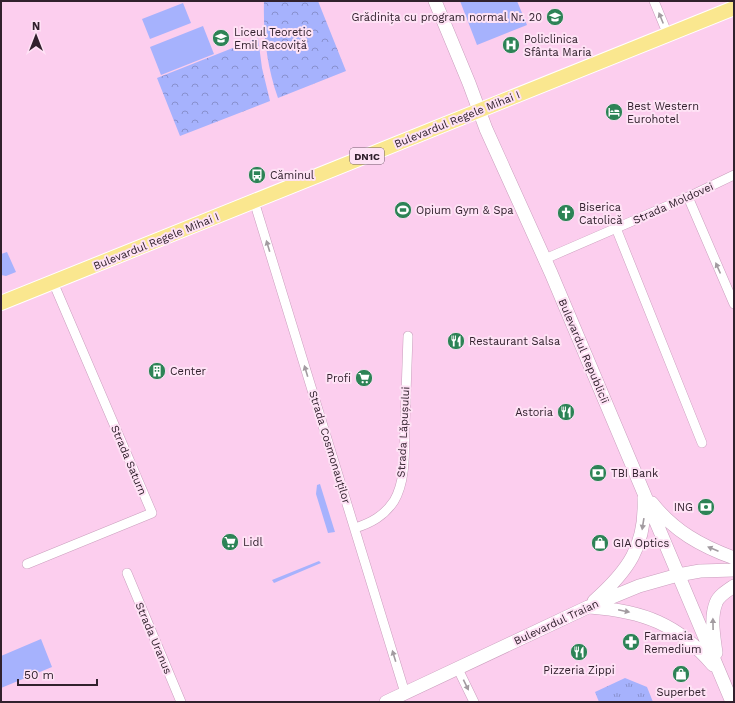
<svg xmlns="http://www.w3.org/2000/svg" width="735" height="703" font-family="'Work Sans',sans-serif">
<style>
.grass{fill:#a6b2fd}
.forest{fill:url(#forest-crowns)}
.park{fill:url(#park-tufts)}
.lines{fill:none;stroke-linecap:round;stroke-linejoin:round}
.street-casing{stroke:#ca9ebd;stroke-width:10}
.secondary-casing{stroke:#ca9ebd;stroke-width:14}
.primary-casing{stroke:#fff;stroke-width:16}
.street{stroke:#fff;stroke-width:9}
.secondary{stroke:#fff;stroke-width:13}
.primary{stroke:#fae78f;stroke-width:14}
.oneway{fill:#a29ba0}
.labels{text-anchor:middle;stroke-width:4;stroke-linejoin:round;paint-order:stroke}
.shield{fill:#fee2f5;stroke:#6e5b69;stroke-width:1}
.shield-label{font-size:10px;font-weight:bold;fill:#31212d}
.poi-label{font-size:11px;fill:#31212d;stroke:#fee2f5;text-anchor:start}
.street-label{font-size:11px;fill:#31212d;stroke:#fee2f5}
</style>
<defs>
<pattern id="forest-crowns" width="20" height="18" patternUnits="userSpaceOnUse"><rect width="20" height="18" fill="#a6b2fd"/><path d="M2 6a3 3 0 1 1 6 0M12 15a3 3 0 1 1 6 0" fill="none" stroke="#8890cd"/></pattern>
<pattern id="park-tufts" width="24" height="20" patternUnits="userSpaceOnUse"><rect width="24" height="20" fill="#a6b2fd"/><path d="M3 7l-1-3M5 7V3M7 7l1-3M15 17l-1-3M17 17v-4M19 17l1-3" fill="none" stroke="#8890cd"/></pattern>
</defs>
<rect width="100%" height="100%" fill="#fcceee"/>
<path class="grass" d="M460 1H517L527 25 477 45Z
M183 3 191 23 150 39 142 19Z
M203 26 214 54 161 75 150 47Z
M7 252 16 272 6 276 1 275V254Z
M320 484 335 532 328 533 316 494 317 485Z
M319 561 321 563 274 583 272 580Z
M41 639 52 667 1 688V656Z"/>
<path class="forest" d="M264 1H318L346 71 278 98C267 67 263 34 264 1Z
M258 38 262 68 270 101 180 136 157 78Z"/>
<path class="park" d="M625 678 647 687 653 702H599L595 692Z"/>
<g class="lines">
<defs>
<path id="street" d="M654 1 668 35
M688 197 734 304
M254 201 405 693
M616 228 702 443
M545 259 688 197 734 175
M355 528C371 523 384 516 394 501 407 479 404 447 405 422 406 394 407 365 408 336
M27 564 152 513 53 282
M127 573 181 702
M458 669 474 702"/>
<path id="secondary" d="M435 1 469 83 486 129 551 273 732 702
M652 503C674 531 701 546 734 558
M594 601C628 571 646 546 644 499
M590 607C643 611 678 624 713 665
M716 653C714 637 710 618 716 603 718 596 728 590 734 586
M386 702 588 607 639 586 678 575 700 571 734 570"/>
<path id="primary" d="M1 303 734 8"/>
</defs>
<use href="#street" class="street-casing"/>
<use href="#secondary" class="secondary-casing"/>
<use href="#primary" class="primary-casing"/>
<use href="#street" class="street"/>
<use href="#secondary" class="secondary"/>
<use href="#primary" class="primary"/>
</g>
<defs><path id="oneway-solid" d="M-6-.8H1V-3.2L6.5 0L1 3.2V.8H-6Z"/></defs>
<g class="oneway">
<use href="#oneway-solid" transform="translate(661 18) rotate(-112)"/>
<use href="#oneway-solid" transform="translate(268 246) rotate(-107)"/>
<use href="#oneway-solid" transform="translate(718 268) rotate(-114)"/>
<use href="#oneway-solid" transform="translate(306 371) rotate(-107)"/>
<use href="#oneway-solid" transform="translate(643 524) rotate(99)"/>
<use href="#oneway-solid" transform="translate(713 549) rotate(-157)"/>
<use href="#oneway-solid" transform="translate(624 611) rotate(12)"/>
<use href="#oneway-solid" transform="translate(713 624) rotate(-91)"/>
<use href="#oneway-solid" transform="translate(394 656) rotate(-107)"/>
<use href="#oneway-solid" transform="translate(466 685) rotate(64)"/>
</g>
<defs>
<symbol id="school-disc" viewBox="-11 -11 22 22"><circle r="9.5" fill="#2d8356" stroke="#fee2f5"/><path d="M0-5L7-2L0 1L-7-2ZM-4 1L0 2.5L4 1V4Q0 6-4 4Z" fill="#fff"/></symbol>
<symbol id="hospital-disc" viewBox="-11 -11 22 22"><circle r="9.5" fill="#2d8356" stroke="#fee2f5"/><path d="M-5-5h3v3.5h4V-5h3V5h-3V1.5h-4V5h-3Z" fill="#fff"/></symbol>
<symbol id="hotel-disc" viewBox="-11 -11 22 22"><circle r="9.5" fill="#2d8356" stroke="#fee2f5"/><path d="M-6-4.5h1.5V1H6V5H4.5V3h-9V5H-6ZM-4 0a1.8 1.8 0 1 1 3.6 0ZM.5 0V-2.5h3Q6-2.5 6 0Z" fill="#fff"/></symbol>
<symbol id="bus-disc" viewBox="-11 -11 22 22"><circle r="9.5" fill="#2d8356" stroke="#fee2f5"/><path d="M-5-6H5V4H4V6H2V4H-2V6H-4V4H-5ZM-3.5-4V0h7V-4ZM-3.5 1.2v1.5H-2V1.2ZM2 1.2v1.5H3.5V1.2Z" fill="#fff"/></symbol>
<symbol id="stadium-disc" viewBox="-11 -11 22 22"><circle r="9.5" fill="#2d8356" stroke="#fee2f5"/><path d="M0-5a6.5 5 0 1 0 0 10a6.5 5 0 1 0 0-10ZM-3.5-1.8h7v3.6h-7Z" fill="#fff"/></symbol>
<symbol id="church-disc" viewBox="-11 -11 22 22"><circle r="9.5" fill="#2d8356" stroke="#fee2f5"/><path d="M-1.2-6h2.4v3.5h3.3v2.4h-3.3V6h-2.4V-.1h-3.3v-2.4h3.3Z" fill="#fff"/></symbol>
<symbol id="restaurant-disc" viewBox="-11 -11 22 22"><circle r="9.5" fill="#2d8356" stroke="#fee2f5"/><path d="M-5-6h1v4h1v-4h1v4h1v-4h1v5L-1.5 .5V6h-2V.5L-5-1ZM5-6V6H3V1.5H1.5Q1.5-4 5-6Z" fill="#fff"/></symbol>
<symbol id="building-disc" viewBox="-11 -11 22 22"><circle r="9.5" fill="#2d8356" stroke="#fee2f5"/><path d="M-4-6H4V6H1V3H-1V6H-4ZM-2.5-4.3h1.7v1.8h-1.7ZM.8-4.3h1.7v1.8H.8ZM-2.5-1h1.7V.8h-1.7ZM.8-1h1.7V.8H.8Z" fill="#fff"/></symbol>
<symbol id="supermarket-disc" viewBox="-11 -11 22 22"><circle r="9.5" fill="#2d8356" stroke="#fee2f5"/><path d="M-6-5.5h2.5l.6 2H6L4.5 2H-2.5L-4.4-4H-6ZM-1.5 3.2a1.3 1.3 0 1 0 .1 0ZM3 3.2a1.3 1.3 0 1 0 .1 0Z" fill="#fff"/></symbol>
<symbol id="bank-disc" viewBox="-11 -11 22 22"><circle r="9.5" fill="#2d8356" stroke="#fee2f5"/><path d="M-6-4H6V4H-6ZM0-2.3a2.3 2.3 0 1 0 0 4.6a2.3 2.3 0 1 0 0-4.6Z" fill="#fff"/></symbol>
<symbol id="shop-disc" viewBox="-11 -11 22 22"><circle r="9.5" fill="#2d8356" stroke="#fee2f5"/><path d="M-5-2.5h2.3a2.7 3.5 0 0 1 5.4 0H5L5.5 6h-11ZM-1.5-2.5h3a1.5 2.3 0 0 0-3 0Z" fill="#fff"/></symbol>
<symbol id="pharmacy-disc" viewBox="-11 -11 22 22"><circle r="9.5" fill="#2d8356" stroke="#fee2f5"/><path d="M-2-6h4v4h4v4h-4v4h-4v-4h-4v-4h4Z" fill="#fff"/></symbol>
</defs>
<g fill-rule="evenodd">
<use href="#school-disc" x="545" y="7" width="20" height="20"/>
<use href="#school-disc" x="211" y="28" width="20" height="20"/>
<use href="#hospital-disc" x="501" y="35" width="20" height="20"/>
<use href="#hotel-disc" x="604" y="102" width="20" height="20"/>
<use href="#bus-disc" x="247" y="165" width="20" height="20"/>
<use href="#stadium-disc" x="393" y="200" width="20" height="20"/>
<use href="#church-disc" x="556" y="203" width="20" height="20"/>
<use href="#restaurant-disc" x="446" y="331" width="20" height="20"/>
<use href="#building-disc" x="147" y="361" width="20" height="20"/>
<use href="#supermarket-disc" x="354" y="368" width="20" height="20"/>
<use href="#restaurant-disc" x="556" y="402" width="20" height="20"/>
<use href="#bank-disc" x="588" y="463" width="20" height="20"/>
<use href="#bank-disc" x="696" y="497" width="20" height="20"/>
<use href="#supermarket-disc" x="220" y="532" width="20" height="20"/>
<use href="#shop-disc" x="590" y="533" width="20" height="20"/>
<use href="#pharmacy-disc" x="621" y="632" width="20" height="20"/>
<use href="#restaurant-disc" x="569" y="642" width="20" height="20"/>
<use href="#shop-disc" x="671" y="664" width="20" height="20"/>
</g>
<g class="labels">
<rect class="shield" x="350" y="148" width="34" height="16" rx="3"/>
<g class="shield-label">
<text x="367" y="160">DN1C</text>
</g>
<g class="poi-label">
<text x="542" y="21" text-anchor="end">Grădinița cu program normal Nr. 20</text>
<text x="234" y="36">Liceul Teoretic<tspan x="234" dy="13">Emil Racoviță</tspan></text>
<text x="524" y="43">Policlinica<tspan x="524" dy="13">Sfânta Maria</tspan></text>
<text x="627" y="110">Best Western<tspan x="627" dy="13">Eurohotel</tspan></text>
<text x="270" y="179">Căminul</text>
<text x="579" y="211">Biserica<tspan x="579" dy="13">Catolică</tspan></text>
<text x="416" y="214">Opium Gym &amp; Spa</text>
<text x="469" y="345">Restaurant Salsa</text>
<text x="170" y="375">Center</text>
<text x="351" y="382" text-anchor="end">Profi</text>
<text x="553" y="416" text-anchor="end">Astoria</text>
<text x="611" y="477">TBI Bank</text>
<text x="693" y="511" text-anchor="end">ING</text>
<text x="243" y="546">Lidl</text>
<text x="613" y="547">GIA Optics</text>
<text x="644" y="640">Farmacia<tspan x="644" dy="13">Remedium</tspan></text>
<text x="579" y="674" text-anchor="middle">Pizzeria Zippi</text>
<text x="681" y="696" text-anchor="middle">Superbet</text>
</g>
<g class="street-label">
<text transform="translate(457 119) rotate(-22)" y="4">Bulevardul Regele Mihai I</text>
<text transform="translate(673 203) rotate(-24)" y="4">Strada Moldovei</text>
<text transform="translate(156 241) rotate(-22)" y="4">Bulevardul Regele Mihai I</text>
<text transform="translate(584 351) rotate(67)" y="4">Bulevardul Republicii</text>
<text transform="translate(403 432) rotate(-87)" y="4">Strada Lăpușului</text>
<text transform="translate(330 447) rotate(73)" y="4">Strada Cosmonauților</text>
<text transform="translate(129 460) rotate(67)" y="4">Strada Saturn</text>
<text transform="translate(556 622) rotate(-25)" y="4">Bulevardul Traian</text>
<text transform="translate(154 638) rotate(67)" y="4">Strada Uranus</text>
</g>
</g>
<rect width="735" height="703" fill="none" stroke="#31212d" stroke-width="4"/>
<g transform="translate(36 36)" stroke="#fee2f5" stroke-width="3" paint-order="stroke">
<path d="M0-3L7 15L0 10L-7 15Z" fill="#31212d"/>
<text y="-6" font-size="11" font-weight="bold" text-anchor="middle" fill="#31212d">N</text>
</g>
<path d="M18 679v6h79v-6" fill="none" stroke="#31212d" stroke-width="2"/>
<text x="24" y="679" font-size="12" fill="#31212d" stroke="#fee2f5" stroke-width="3" paint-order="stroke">50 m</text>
</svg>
